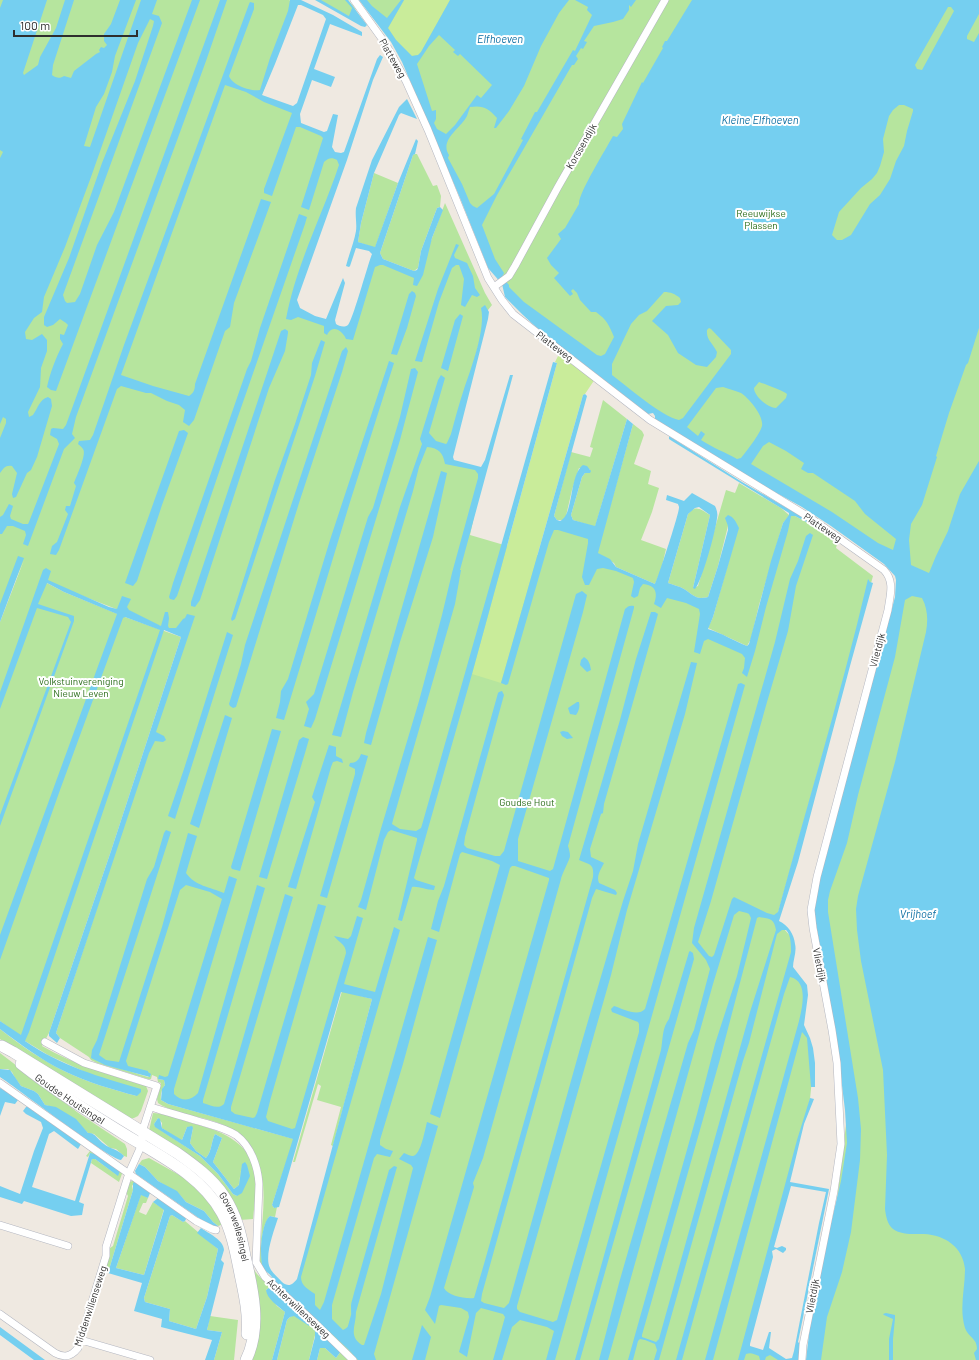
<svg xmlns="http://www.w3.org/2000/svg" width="979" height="1360" font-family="Barlow,sans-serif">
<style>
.green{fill:#b6e59e;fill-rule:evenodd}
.pitch{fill:#c9ec9a}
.water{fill:#75cff0;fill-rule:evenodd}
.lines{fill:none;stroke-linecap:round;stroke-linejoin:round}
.stream{stroke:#75cff0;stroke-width:2.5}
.minor-casing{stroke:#b4b7c1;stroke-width:8}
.secondary-casing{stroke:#b4b7c1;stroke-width:12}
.minor{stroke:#fff;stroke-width:7}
.secondary{stroke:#fff;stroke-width:11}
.labels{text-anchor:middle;stroke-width:4;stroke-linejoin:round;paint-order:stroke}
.street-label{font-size:10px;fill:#2e2e2e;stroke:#fff}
.park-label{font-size:10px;fill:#2c6e1b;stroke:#fff}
.water-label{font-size:11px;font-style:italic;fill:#0d6fa3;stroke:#fff}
</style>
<rect width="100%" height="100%" fill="#efe9e1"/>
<path class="green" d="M0 0H289L297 4 261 97 298 110 294 122 330 137 326 151 345 158 291 310 351 332 375 259 418 276 445 203 485 293 492 305 488 310 447 459 484 470 470 535 541 556 551 521 593 539 590 557 706 607 704 631 751 650 789 516 783 523 759 605 751 639 747 646 708 628 713 617 738 528 728 526 718 566 708 597C695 600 694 595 684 589 679 586 673 585 668 583L688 514C696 504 701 510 710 515L693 588 698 586 726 490 735 493 739 483 781 508 789 515 795 516 817 528 837 544 836 548 873 576 776 920 792 938 791 970 805 988 802 1028 808 1035 813 1069 810 1099 745 1348 767 1352 783 1360H354L295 1295 377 998 340 987 296 1139 173 1101 168 1081 159 1078 158 1079 164 1080 165 1085C162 1089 160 1094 161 1100L168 1104 294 1139 272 1205 274 1208 277 1207 275 1217 270 1216C261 1224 258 1262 266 1271L263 1272C257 1262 260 1250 261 1239 264 1199 271 1160 235 1132 216 1116 178 1117 158 1103L157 1099 161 1083 158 1082 157 1077 152 1075 151 1079H148L97 1063 91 1060 89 1057 60 1038 56 1033 186 636 62 588 43 579 44 570 41 580 64 592 125 617 181 637 111 851 49 1033 42 1046C75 1065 110 1075 146 1086L148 1091 141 1111 138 1116 134 1118 129 1119 23 1056 0 1039V1029C20 1045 42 1060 64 1071 87 1082 113 1090 137 1096L48 1055 25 1041 20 1036 0 1021V622L24 560 0 616ZM96 1061 151 1075 148 1077Z
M318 0H348L354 7 362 23Z
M364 0H979V1360H818L850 1091 823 905 902 575 878 553 608 382 510 295 458 188 405 57Z
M415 154H417L433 186 437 185 441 196 440 207 437 208 421 251 418 268 414 271 383 259 380 253 413 155Z
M374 173 398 183 375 248 358 242 361 223Z
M603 400 627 419 595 527 573 520 571 515 582 477 585 473H590V469L579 468 572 490 566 516 563 520H557L554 516 571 452 590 457 593 448 590 447Z
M633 424 642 431 644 435 634 464 651 471 648 484 659 488 652 512 641 540 666 549 661 570 655 584 616 567 614 563 597 553Z
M342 991 372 999 333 1146 331 1145 341 1107 317 1100 321 1086 318 1084 295 1162H293Z
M0 1053 77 1112 125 1144 127 1149V1157L124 1156 116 1149 110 1148 94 1134 88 1133 81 1126 49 1106 45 1105 38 1094 34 1091 21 1086 15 1078 12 1072 8 1069H0Z
M153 1113C167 1114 181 1120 195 1124 225 1132 253 1144 256 1179 257 1192 254 1207 253 1219L240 1220 229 1197 149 1131ZM158 1118 162 1123V1128L178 1139 182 1140 187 1127 193 1128 190 1143 196 1151 206 1158C212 1151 211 1142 215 1134L222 1138 213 1162 234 1189 239 1185 242 1164 237 1196 233 1194 218 1174 200 1156 156 1127 154 1124Z
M90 1151H93L123 1171 119 1182 91 1163 92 1159H95L117 1175 90 1153 88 1157 86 1156Z
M149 1158 190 1181 205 1196 221 1222V1225L218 1226 213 1222 204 1211 186 1202 179 1194 158 1181 145 1167 139 1164 142 1160Z
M134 1180H136L132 1186 133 1190 108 1273 105 1271 110 1248 113 1246 128 1196 126 1192 130 1182Z
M141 1194 148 1198 146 1203H143L139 1212 146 1215 153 1202 164 1209 144 1275 116 1268Z
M172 1215 183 1222 185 1221 218 1249 207 1297 196 1329 169 1321 170 1309 145 1302 144 1298 170 1216Z
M252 1267 257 1274 270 1287 266 1290 277 1306 285 1312 272 1360H252L254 1351Z
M294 1315C303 1321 309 1319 317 1327L309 1360H277L287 1320 290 1317Z
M210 1316 238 1320 234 1360H214L222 1332 207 1330Z
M320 1348H325L336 1358 341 1351 348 1360H317Z"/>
<path class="pitch" d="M404 0H450L421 52 418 55 411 56 396 40 388 28Z
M560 352 595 379 585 394 583 395 501 683 472 674 557 363 555 362Z"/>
<path class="water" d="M3 0H47L23 73 24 75 38 65 40 57 56 28 65 0H74L53 65 52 75C56 78 60 79 64 76L71 78 74 71 96 54 100 52 99 50 101 47 104 48 107 45 104 41V34L111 24 120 0H136L115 56 112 72 104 94 96 107 84 146 90 147 141 0H157L152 14 159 16 162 23 63 295 65 301 67 303 75 302 80 294 97 245 114 212 192 0H200L56 391 51 390 47 387C50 373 56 357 63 344L60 339V334L64 335 68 325 66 323 60 319 53 325 47 327 44 325V317L69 258 102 163 135 81 153 26 154 21 150 19 138 43 91 177 65 247 44 297 42 312 34 318 25 332 26 339 32 340 42 334 47 340V351L41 368 40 387 28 412 29 417 33 415C38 408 39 400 48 397L51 399 52 406 37 457 31 470 27 473 16 497 13 498 12 494 17 473 12 466C5 465 4 468 0 473V438L6 423V419L3 417 0 424V158L3 152 0 150V8Z
M220 0H227L206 61 76 417 72 434 75 438 64 449 28 546 23 544 26 535 25 531 13 526H7L2 534H0V517L3 515 9 504 13 506 10 516 11 519 23 524H28L29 522 59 444 57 439 50 435 51 429 53 428 63 429 66 425Z
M290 0H301L333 15 362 32V36L330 24 314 69 335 77 331 87 312 80 300 114 301 123 324 132 327 131 333 114 338 115 332 147 335 152 341 153 344 152 377 59 380 55 383 57 373 80 347 160 297 300 300 308 315 316 326 319 343 278 345 283 335 320 336 324C339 326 344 328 348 325 352 323 368 264 372 254L369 251 356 248 350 266 349 267 346 266C349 254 354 243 356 231 357 223 355 217 356 208L372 160 399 107 407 99 417 119 401 113 399 115 374 173 361 223 358 242 375 247 398 183 416 139 418 141 415 154 413 155 380 253 383 259 414 271 417 270 418 268 421 251 437 208 440 207 443 210 432 238 423 275 417 286 413 285 414 278 383 265H380L375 267 353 340 346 339C345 335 337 326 331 330 329 331 328 333 327 335L324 333V326L298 317 291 320 286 319C296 265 322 216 339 165L337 160C332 157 328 158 324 162L309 210 301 207 323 138 321 136 300 127H296L272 196 264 193V189L292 113 264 102 246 92 225 85 121 375 153 386 189 396C194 393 195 389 195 384L261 199 271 202 234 303 230 327 225 331 194 420 189 426 183 422 185 410 179 405 167 401 151 393H146L121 386 117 389 59 550 56 555 50 554 52 546 57 542 68 514 65 510 66 506H70L76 486 74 483C76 477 87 454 83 449 82 447 80 446 78 444L79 441 90 440 93 435 124 345 249 4 250 2 254 3V9L229 76C232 85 251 92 260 90L270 58 288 11ZM298 5H301L323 15 326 19 297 103 293 106 262 95 275 64Z
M315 0H321L349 16 352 8 345 0H348L367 25 365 27 361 26Z
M359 0H367L372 6 387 18 401 0H404L388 28 396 40 412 56 418 55 421 52 450 0H569L559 13 541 46 524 86 509 111 496 128H494L497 118C488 108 483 105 470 107 469 110 468 113 467 116 461 128 439 140 449 155L448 158 462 184 470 203 473 206 477 208 494 194 523 140 521 139 535 112H537L573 50 575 51 592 15 587 10 588 7 575 0H636L631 7 629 5V10L623 19 613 22 594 26 584 41 587 42 583 49 581 48 576 56 578 59 574 65H572L497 195 482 225 495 259 504 273 502 277 509 285V287L524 302 597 355 601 356 605 354 614 337C609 325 607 320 596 312H591L580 300 577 293 573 289 571 291 573 294 570 296 554 278 559 273 551 265 547 258 561 239 558 234 565 228 579 204C578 194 606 149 613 136L617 137 623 129 622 124 642 82 643 83 663 48 662 47 665 41H667L692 0H979V14L967 36V39L974 42 979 33V328L968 363 966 365 949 413 936 456 937 457 922 505 911 524 909 540 911 565 929 573 936 556 948 531 960 494 979 461V1360H976L974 1353 977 1349C977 1338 968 1337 965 1328 959 1308 965 1289 965 1269 963 1247 945 1235 924 1234 914 1234 901 1235 893 1229 887 1224 886 1216 885 1209L887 1155 883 1070 861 961 857 930 856 909 858 896 895 762 926 632C928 621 928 609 922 598L912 596 905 600 895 657 858 795 847 843 830 891 828 900V912L858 1098 861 1129 860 1160 851 1232 842 1272 827 1317 821 1360H806L811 1317 823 1257 841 1181 847 1143 845 1110 837 1045 816 924 814 910 817 890 895 597 896 580 895 576 884 564 831 526 802 507 751 479 655 419V416L653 413 648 414 538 329 523 315 505 297 502 284 488 268 460 198 402 62 391 42ZM948 7H951L954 11 922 70 917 69 915 65ZM439 35 455 50 453 52 458 56 460 54 492 85 481 98 477 95 455 125 446 134 437 129 434 123 436 119V110L432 111 417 64 429 46ZM899 105H904L913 109V111L907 131 904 146 896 161 890 179 880 195 870 204 851 235 842 240H837L832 235 839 212 861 188 872 179 877 173 880 166 884 152 883 139 889 116 893 110ZM664 292C671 292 675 294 680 298L681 302 678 305 666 306 652 321 668 335 678 353 696 365 707 367 716 357 717 352C713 343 706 340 707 330L709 328 711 329 731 350V354L683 418 679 420C661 416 628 387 612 375V364L631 324 639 315 647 311ZM759 382C762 383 784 391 787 394L786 398 776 408C768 408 754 396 754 388ZM723 387C729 389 736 391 741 393 749 398 764 416 762 426 760 434 746 452 741 458L737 459C725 452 713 448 701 440L705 434 701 431 698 436 687 427 716 388ZM769 442 786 451 804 463 801 469 808 473H813L855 501 865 514 896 539 893 550 878 543 832 512 751 464 763 446Z
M299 214 307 217 305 224 234 428 177 596 174 600 170 599 169 597 173 583 247 369 251 361 260 328Z
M456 244 459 245 454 255 455 258 467 263 473 276 475 288 480 295 477 297 472 295 465 307 461 305 464 279 459 265H456L452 268 439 302 422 362 415 361 438 289Z
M412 291 415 293 416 296 407 328 397 355 391 354 409 294Z
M485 305 489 312 488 319 453 457 454 460 481 467 485 460 510 375H513L460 570H461L455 604 393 820 392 824 400 829 416 831 421 828 422 825 553 362 557 363 472 674 414 878 416 880 435 886 434 890C426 890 418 886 412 887L402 921 398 920 417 840V838L391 830 388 832 384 840 366 910 358 907 361 900 380 832 419 701 442 615 452 573 478 478V474L475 470 445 464C443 453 439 448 427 447L419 467 413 491 353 692 341 737 332 735 400 507 422 444 420 439 438 380 441 375 445 378 429 433 436 441 446 444 447 443 451 434C455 419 459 404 464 389 471 368 486 329 481 308Z
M460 314 463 316 448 371 441 368 455 320Z
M285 329 288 331V333L285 351 269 388 200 600 195 607 191 606V602L281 331Z
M321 340 325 342 315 376 235 619 232 621 231 619 275 480 295 424 311 375 312 363Z
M346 347 348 351 342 372 299 503 236 707 233 708 230 706 229 704 241 664 245 645 342 351Z
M389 361 394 363 350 502 284 720 276 718 280 702 281 691 288 679 330 540Z
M415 368 418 372 400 440 315 719 311 728 304 726 309 709 306 702 314 694 368 517 373 508 400 417 411 369Z
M585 394 587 396 554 516 557 520 560 521C574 515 569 475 583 465L587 466 591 471 590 473H585L582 477 571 515 573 520 595 526 627 419 633 424 598 553 610 559 616 567 655 584C658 578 680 511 679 507 679 506 678 505 678 504L666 500 667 495 684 501 692 493 715 506C717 510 718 514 717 518 716 530 702 581 695 589L693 588 710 515 699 507 695 508 688 514 668 583C673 585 679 586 684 589 694 595 695 600 708 597L718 566 728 530V526L725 518 728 515C734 517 736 522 739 528L713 617 708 629C722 633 734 641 747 646L749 644 771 561 783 523 789 515V513L672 441 669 439V436L742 482 811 522 810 524 795 516H791L788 531 766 607 755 651 747 677 742 673 744 668 745 658 742 654 708 639 704 641 700 654 694 652 700 614 699 609 686 603 667 598 661 608 654 604C658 593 656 585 643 584L640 588 638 596 634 598 631 596 634 582 633 578 616 571 603 568 597 569 589 585H585L582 577 588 543V539L558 530H554L549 542 508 684 506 685 501 683 583 395Z
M184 430 188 433 162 505 137 581 133 586 125 583 179 431Z
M441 471 447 473 433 537 400 642 371 745 364 743 366 733Z
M810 533 813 535 796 586 788 631 767 702 711 901 698 942 709 956 712 957 714 955 732 899 734 897 767 913 774 915 778 912C808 801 842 691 868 579L870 582 873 583 850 666 798 862 779 921C788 925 794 934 795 944 797 951 793 960 793 967L807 985 808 995 804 1025 810 1038 813 1048 815 1063V1087H811L807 1038 802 1032 713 1360H705L799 1021C802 1008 809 981 790 977L784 994 682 1360H676L791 952C791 945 791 935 786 930H782L777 934 749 1043 743 1061 659 1360H654L657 1350 655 1344 645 1340 640 1339 638 1341 633 1360H628L697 1114 715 1044 737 976 746 939 751 918 749 914 747 913 739 911 734 915 713 984 608 1360H599L619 1283 688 1043 694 1030 710 969 706 960 692 943 694 928 775 642 790 579 798 561 806 536ZM759 917C770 919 774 918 776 930L750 1012 659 1339 656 1342 642 1337V1335L720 1059 757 918Z
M18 556 24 558 0 622V604Z
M46 568 51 571 48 580 109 607 117 609 122 596 131 599 127 607 129 610 161 626 165 612H168L169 618 168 626 169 628H176L183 619 185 618 187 614 195 616 156 732 164 736 166 740 163 742 155 741 149 753 56 1033 60 1038 57 1043 49 1036V1033L111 851 181 637 164 630 29 1032 25 1041C61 1066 100 1077 141 1089V1092L137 1096C113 1090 87 1082 64 1071 41 1060 20 1044 0 1029V1021L21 1035 160 630 125 617 123 618 60 790 0 960V935L117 614 64 592 47 583 38 604 74 616V621L0 826V815L71 622 68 617 37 608 0 709V692L43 570Z
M582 591 587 595 583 612 518 839V861L550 871 553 869 625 609C628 606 630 605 634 606V608L568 846C569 849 570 853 570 856 570 859 562 874 561 879L483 1158 473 1183 474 1187 444 1288C448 1296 465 1299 474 1298L484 1264 593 877C594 864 591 865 579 860L620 720 636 659 651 612H655L658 614 653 632 604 804 603 813 601 814 590 849 591 857 604 863C601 869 596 876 599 883L615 890 617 893 616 895 596 889 592 898 482 1294 481 1301 484 1303 504 1308 509 1303 581 1045 623 901 633 871 638 844 691 662 697 663 685 714 627 910 611 975 517 1306V1309L520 1312 553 1322 557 1320 639 1032V1024L638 1022 612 1012 611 1009 614 1006C623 1009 638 1017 645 1009L738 684 741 683 745 685 555 1360H546L554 1331 547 1327 520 1320 512 1327 502 1360H493L505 1317 503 1314 481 1308 476 1313 467 1357 459 1352 469 1317 468 1312 461 1308 441 1305 439 1306 435 1324 425 1310 430 1297 549 880V878L515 866H512L510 868 440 1118 430 1114 500 865 492 861 462 852 460 854 439 932 431 929 438 901 444 886 498 693 499 692 502 691 504 695 465 837 464 845 467 848 495 856H500L504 851 576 594Z
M227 632 233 635 175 819 168 816 184 769Z
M584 657C589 660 590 664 591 670L587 672 580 665 581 660Z
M577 702H579C580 707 579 711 576 715L570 714 568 708Z
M225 715 232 718 199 828 190 824Z
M272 729 281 731 240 871 232 869 231 867Z
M563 731 568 732 573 738 567 739 562 736 560 732Z
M303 737 309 739 305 753 267 879 259 877 299 740Z
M329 745 336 747V756L342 759 343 763 337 761 333 762 331 767 296 889 288 887 315 802 312 797Z
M361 754 368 756 327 898 320 896 355 774V769L349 766 350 763C356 763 359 760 361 754Z
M166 830 171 832 99 1055 106 1060 119 1062 162 927 188 833 197 836 186 873C195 886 210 887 224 893L229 876 237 879 174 1089V1094C182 1102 191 1101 198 1093L257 885 265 888 203 1100V1103C211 1105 218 1110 224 1104L285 894 293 897 231 1107V1111L235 1114 253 1118 255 1117 257 1113 318 904 326 906 270 1101 266 1117 268 1121 292 1129 295 1128 346 953C346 944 339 943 334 936L348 939 351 936 357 916 363 918 344 984 375 992 394 927 400 930 301 1277C301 1286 308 1289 315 1294V1305L320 1310 324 1302 428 937 437 940 403 1064 380 1140V1145L386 1149 393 1151 390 1157 377 1154 374 1158 332 1305V1319L343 1330C353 1326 351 1315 351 1306 351 1302 353 1298 354 1293L389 1170 394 1166 397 1167 356 1312C356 1326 348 1336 362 1345H364L381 1294 413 1168 411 1165 399 1159 404 1153C407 1154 410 1156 413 1156 421 1155 425 1129 427 1122L438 1126 374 1354 376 1360H358L348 1349 273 1280C272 1274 266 1273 263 1268 259 1257 261 1223 270 1216L278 1218C274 1231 264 1256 270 1268 272 1273 278 1277 282 1282 289 1288 293 1284 297 1279L372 999 341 992 279 1207 274 1208 272 1205 293 1139 168 1104 161 1100 162 1089 165 1085 164 1080 158 1079 159 1075 165 1077 168 1076 222 899 210 892 186 885 180 890 126 1061 128 1066 148 1071V1072L151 1074 150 1077 105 1065 91 1058 92 1050 97 1040 147 879 154 867 164 833Z
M690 951 693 953 694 959 580 1360H575L661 1050C663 1039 662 1028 669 1019L689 952Z
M0 1069 10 1070 21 1086 34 1091 38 1094 45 1105 56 1107 76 1119 88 1133C95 1132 98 1140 104 1144 110 1149 118 1149 124 1156L121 1160C109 1159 17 1088 0 1077Z
M0 1088 16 1097 18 1100 15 1104 5 1102 0 1116Z
M810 1098 814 1099 804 1124 790 1182 829 1189 798 1342 800 1344 799 1360H778L770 1355 766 1357 765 1360H760L759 1356C754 1354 751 1352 746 1354L744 1360H738L797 1140ZM791 1186 826 1192 819 1223 794 1351 792 1358 786 1359 769 1348 771 1332H769L763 1350 750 1346V1344L773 1257 772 1251 776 1249 783 1253 786 1250V1248L782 1246 777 1248 774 1247Z
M29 1106 81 1144 78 1149 54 1131 49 1134 32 1187 75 1201 90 1153 95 1154 120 1171 118 1176 95 1159H92L79 1202 84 1204 82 1215 71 1216 24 1201 22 1204 0 1197V1186L20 1194 34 1151 43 1128 41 1122 26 1114 23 1111 26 1107Z
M158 1118 160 1119 162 1128 182 1140 187 1127 192 1126 193 1128 190 1143 196 1151 206 1158C212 1151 211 1142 215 1134L222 1138 213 1162 234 1189 239 1185 242 1164 245 1162 247 1165 250 1176 242 1193 237 1196 233 1194 218 1174 200 1156 155 1127 154 1124Z
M139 1164 145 1167 158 1181 177 1191 186 1202 204 1211 213 1222 218 1226H214L203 1221 136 1174 135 1171Z
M135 1182 150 1193 148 1198 141 1195 116 1268 144 1275 164 1210 153 1202 158 1198 185 1217 186 1219 185 1221 183 1222 172 1215 170 1216 144 1298 145 1302 170 1309 169 1321 196 1329 207 1297 218 1249 197 1233 201 1228C208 1233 224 1240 224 1250 223 1253 222 1257 221 1260L224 1263 207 1330 222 1332 214 1360H205L212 1340 161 1327 162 1319 134 1311 142 1283 108 1273 133 1190V1183Z
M270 1287 311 1321 309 1326 294 1316 290 1317 287 1320 277 1360H272L285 1312C278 1306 267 1299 266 1290Z
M886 1313 895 1315V1318L893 1339V1360H889V1339L893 1319 884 1315 883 1314Z
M422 1325 431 1337 425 1360H412Z
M0 1327 45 1360H34L0 1335Z
M314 1327 341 1351 336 1358 325 1348H320L317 1360H309L315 1337V1331L313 1329Z"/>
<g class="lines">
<path class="stream" d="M349 1327 352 1316"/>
<defs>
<path id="minor" d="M354 0 385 43 406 81 428 130 488 278 502 300 513 314 650 420 812 519 884 570C895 582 890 595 888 610L817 877 811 910 813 928 832 1030 837 1063 841 1144 834 1191 803 1345 802 1360
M494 287 509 276 515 266 558 187 665 0
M0 1083 196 1221 212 1229 216 1230
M151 1107C166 1112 182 1116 198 1121 211 1125 225 1128 236 1135 251 1146 258 1167 259 1184L256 1262 265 1277 315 1323 353 1360
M0 1225 68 1246
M0 1314 55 1353C64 1358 71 1357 78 1348L106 1256V1247L129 1173 142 1144V1132L157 1086 84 1063 45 1042
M81 1340 150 1360"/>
<g id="secondary">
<path id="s1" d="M2 1046 13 1052 177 1153C194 1165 212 1178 224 1196 236 1214 241 1234 245 1256 253 1289 262 1328 246 1360"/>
<path id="s2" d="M21 1064C54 1090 89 1112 124 1134 160 1156 201 1175 222 1213 232 1231 236 1254 240 1274 244 1293 249 1314 247 1334"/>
</g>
</defs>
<use href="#minor" class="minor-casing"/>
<use href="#secondary" class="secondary-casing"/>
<use href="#minor" class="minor"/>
<use href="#secondary" class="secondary"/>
</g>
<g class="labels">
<g class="street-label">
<text transform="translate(393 58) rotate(60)" y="4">Platteweg</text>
<text transform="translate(581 146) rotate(-60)" y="4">Korssendijk</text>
<text transform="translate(555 346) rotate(37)" y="4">Platteweg</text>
<text transform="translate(823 527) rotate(34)" y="4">Platteweg</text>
<text transform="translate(877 650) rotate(-75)" y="4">Vlietdijk</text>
<text transform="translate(820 965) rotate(79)" y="4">Vlietdijk</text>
<text dy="4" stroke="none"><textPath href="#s2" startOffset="60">Goudse Houtsingel</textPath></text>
<text dy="4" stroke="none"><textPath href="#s1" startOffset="302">Goverwellesingel</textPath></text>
<text transform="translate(812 1296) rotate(-79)" y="4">Vlietdijk</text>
<text transform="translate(90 1306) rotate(-72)" y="4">Middenwillenseweg</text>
<text transform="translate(299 1308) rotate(43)" y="4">Achterwillenseweg</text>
</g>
<g class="park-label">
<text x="761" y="217">Reeuwijkse<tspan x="761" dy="12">Plassen</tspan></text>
<text x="81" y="685">Volkstuinvereniging<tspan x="81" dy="12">Nieuw Leven</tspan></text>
<text x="527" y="806">Goudse Hout</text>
</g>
<g class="water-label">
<text x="500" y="43">Elfhoeven</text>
<text x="760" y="124">Kleine Elfhoeven</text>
<text x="918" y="918">Vrijhoef</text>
</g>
</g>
<path d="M14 30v6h123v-6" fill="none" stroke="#2e2e2e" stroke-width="2"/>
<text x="20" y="30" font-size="12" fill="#2e2e2e" stroke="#ffffff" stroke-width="3" paint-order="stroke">100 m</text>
</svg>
